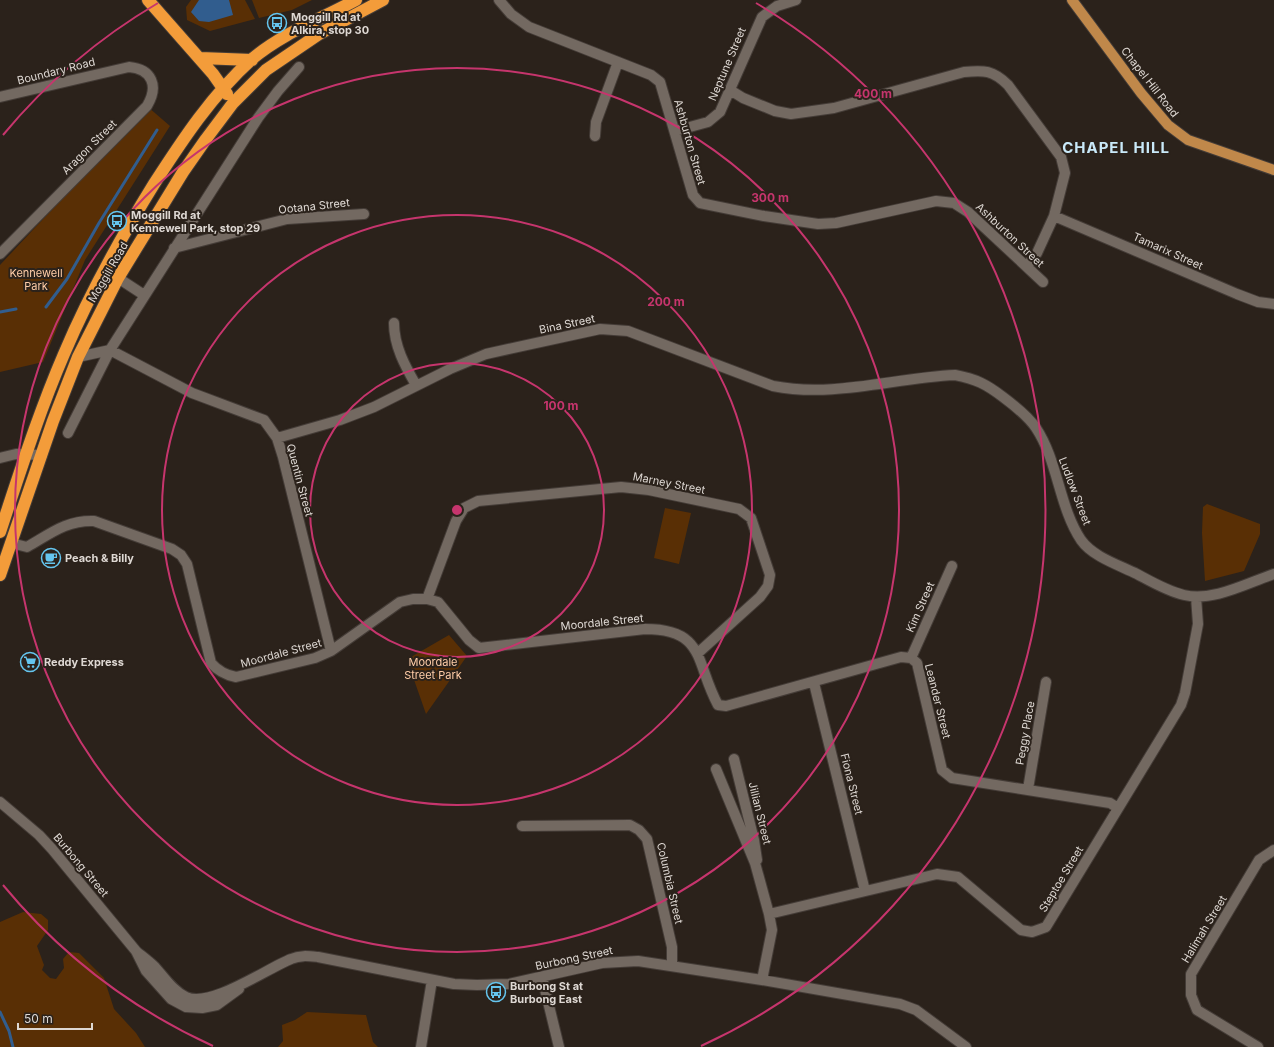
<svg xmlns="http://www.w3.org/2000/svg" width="1274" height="1047" font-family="Inter,sans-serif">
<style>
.green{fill:#592f05}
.water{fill:#315d8e}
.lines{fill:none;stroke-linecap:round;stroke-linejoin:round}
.stream{stroke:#315d8e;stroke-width:3}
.minor-casing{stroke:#443c37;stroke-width:12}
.major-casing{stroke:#443c37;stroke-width:12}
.highway-casing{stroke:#443c37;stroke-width:14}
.minor{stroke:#736961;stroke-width:10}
.major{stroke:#c0884a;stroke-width:10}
.highway{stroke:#f39c3a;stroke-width:12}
.ring{fill:none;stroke:#c6356d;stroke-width:2}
.labels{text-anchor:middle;stroke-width:4;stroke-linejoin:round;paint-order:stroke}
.poi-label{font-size:11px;font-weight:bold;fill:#ded8d3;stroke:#2b221b;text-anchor:start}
.street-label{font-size:11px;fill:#ded8d3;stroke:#2b221b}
.park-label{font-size:11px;fill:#ffcda8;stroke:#2b221b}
.district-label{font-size:15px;font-weight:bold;letter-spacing:1px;fill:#c9e9f9;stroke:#2b221b}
.centre{fill:#c6356d;stroke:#2b221b;stroke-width:2}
.ring-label{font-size:12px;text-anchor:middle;font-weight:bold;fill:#c6356d;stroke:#2b221b;stroke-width:4;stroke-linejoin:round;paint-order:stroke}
</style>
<rect width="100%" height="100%" fill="#2b221b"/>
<path class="green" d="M191 0H245L255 19 210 31 187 20 186 7Z
M252 0H312L292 10 259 18Z
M148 107 170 126 85 260 43 362 0 372V265Z
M1207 504 1260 524V534L1244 571 1205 581 1202 533 1203 507Z
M665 508 691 513 679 564 654 558Z
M449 635 467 656 426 714 412 674 411 657Z
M23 912 41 914 48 920V930L37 946 44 965 42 970 50 978 56 979 64 968 63 959 69 952 79 953 104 978 114 1009 136 1033 145 1047H0V922Z
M307 1012 366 1015 373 1042 378 1047H278L283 1041 282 1025 295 1020Z"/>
<path class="water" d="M199 0H229L233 15 209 22 199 21 191 12Z"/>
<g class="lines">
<path class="stream" d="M46 307 67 279 99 223 157 130
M0 312 16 309
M0 1012 9 1031 13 1047"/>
<defs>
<path id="minor" d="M499 0 511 14 529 27 651 75 660 82 693 195 700 203 764 216 818 224 836 223 936 201 954 203 968 212 1043 282
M730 90 743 98 775 111 791 114 834 108 964 72C984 70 993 70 1008 85L1061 157 1065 173 1054 216 1037 253 1027 266
M0 97 129 67C152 69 159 86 147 106L0 254
M675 131 708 122 720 112 762 17 777 6 796 0
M595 136 596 122 618 62
M1054 216 1237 294 1258 302 1274 304
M174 248 287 219 364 214
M118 278 144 295
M394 323C394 346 405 366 416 385
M78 357 110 350 192 393 264 420 277 438 283 457 331 651
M68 433 110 350 258 118 278 91 299 67
M277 438 340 420 374 407 450 369 486 354 600 329 628 331 773 386C834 398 893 378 955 375 976 379 986 384 1003 397 1015 406 1028 416 1036 428 1058 461 1059 507 1081 540 1093 557 1119 565 1137 574 1152 582 1167 591 1184 595 1213 602 1247 583 1274 574
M0 458 16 454 42 455
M11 543 27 547C50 534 66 520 94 521L172 549 181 555 187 564 211 663C218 671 225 675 236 677L315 658 331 651 400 602 413 599H427L438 602 469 640 479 648 645 629C706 629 695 663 718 705L726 706 901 657 911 658 917 663 942 770 952 778 1110 803 1118 808
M427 599 456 521 464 508 478 501 621 487 649 490 739 509 751 518 770 575 768 586 760 597 698 653
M911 658 952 566
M814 683 865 891
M734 759 754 840 757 860
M716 769 755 863 769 914
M1028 789 1046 682
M0 802 39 835 52 849 136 951 146 971 171 999 186 1007 202 1008 217 1005 239 989
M522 826 630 825 639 830 647 839 672 947V965
M136 951C142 956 149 961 155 967 164 977 173 991 186 997 211 1008 266 969 291 959 300 955 308 956 318 957L454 984 477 985 509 984 602 963 638 961 762 980 900 1004 916 1010 966 1047
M542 977 559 1047
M762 980 772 930 769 914 937 874 958 877 1021 930 1032 932 1046 927 1181 705 1185 693 1198 624 1196 597
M421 1047 432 980
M1258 1047 1197 1010 1191 995V974L1259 860 1274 850"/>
<path id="major" d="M1072 0 1141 93 1168 125 1188 140 1274 170"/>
<path id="highway" d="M148 0 213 74 227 94
M200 58 252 60
M0 532C20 472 39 412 64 354 89 295 120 239 154 184 183 139 212 95 252 59 283 33 321 19 356 0
M0 575 53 421 78 357 118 278 183 172 206 139 233 103 266 70 319 34 383 0"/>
</defs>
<use href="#minor" class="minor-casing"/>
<use href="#major" class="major-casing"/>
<use href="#highway" class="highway-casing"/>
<use href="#minor" class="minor"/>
<use href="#major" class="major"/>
<use href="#highway" class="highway"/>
</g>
<g class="ring">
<circle cx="457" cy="510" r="147"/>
<circle cx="457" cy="510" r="295"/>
<circle cx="457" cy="510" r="442"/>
<path d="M213 1046A589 589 0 0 1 3 885M3 135A589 589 0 0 1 158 3M756 3A589 589 0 0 1 701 1046"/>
</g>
<defs>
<symbol id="bus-ring" viewBox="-11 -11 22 22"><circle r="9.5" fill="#2b221b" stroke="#65c5ee" stroke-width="1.5"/><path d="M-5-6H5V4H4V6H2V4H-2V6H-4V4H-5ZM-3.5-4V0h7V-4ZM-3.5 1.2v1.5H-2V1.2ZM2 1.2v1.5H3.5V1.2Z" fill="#65c5ee"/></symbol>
<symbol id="cafe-ring" viewBox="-11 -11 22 22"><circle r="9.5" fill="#2b221b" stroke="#65c5ee" stroke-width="1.5"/><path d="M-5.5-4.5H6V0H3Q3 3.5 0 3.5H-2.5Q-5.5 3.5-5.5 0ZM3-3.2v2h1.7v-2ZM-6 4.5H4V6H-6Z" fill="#65c5ee"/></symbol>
<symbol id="supermarket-ring" viewBox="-11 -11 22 22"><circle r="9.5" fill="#2b221b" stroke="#65c5ee" stroke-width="1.5"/><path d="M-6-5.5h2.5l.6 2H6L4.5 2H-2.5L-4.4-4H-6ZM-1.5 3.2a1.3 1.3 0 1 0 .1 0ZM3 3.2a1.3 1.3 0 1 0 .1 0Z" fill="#65c5ee"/></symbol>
</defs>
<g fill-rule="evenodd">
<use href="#bus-ring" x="266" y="12" width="22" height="22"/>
<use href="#bus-ring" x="106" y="210" width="22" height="22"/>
<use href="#cafe-ring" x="40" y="547" width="22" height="22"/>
<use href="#supermarket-ring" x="19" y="651" width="22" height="22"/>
<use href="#bus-ring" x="485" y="981" width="22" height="22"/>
</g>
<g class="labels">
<g class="poi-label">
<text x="291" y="21">Moggill Rd at<tspan x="291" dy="13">Alkira, stop 30</tspan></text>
<text x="131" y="219">Moggill Rd at<tspan x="131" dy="13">Kennewell Park, stop 29</tspan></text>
<text x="65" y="562">Peach &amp; Billy</text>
<text x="44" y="666">Reddy Express</text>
<text x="510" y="990">Burbong St at<tspan x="510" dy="13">Burbong East</tspan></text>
</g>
<g class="street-label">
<text transform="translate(727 64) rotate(-67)" y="4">Neptune Street</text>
<text transform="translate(56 71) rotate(-14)" y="4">Boundary Road</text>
<text transform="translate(1150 82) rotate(52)" y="4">Chapel Hill Road</text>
<text transform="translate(690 142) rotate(74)" y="4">Ashburton Street</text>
<text transform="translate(89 147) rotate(-45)" y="4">Aragon Street</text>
<text transform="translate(314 206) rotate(-6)" y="4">Ootana Street</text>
<text transform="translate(1010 235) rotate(43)" y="4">Ashburton Street</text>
<text transform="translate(1168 251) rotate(24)" y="4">Tamarix Street</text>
<text transform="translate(108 272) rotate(-60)" y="4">Moggill Road</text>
<text transform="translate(567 324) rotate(-12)" y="4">Bina Street</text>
<text transform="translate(300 480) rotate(75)" y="4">Quentin Street</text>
<text transform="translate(669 483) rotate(11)" y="4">Marney Street</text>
<text transform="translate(1075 491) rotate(69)" y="4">Ludlow Street</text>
<text transform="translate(920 607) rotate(-66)" y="4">Kim Street</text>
<text transform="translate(602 622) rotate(-6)" y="4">Moordale Street</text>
<text transform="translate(281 653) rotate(-15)" y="4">Moordale Street</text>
<text transform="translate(938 701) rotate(76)" y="4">Leander Street</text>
<text transform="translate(1025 733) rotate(-80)" y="4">Peggy Place</text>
<text transform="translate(852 784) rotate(76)" y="4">Fiona Street</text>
<text transform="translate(760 813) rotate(76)" y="4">Jillian Street</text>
<text transform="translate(81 865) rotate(50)" y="4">Burbong Street</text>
<text transform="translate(1061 879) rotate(-59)" y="4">Steptoe Street</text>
<text transform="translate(670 883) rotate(77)" y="4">Columbia Street</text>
<text transform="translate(1204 929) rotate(-59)" y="4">Halimah Street</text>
<text transform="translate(574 958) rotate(-12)" y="4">Burbong Street</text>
</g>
<g class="park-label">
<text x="36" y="277">Kennewell<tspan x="36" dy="13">Park</tspan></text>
<text x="433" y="666">Moordale<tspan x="433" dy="13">Street Park</tspan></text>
</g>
<g class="district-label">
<text x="1116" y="153">CHAPEL HILL</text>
</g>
</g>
<circle cx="457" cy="510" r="6" class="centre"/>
<g class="ring-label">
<text x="873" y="98">400 m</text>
<text x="770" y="202">300 m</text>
<text x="666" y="306">200 m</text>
<text x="561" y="410">100 m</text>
</g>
<path d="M18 1023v6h74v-6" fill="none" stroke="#ded8d3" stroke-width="2"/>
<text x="24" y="1023" font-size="12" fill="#ded8d3" stroke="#2b221b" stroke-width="3" paint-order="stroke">50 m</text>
</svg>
